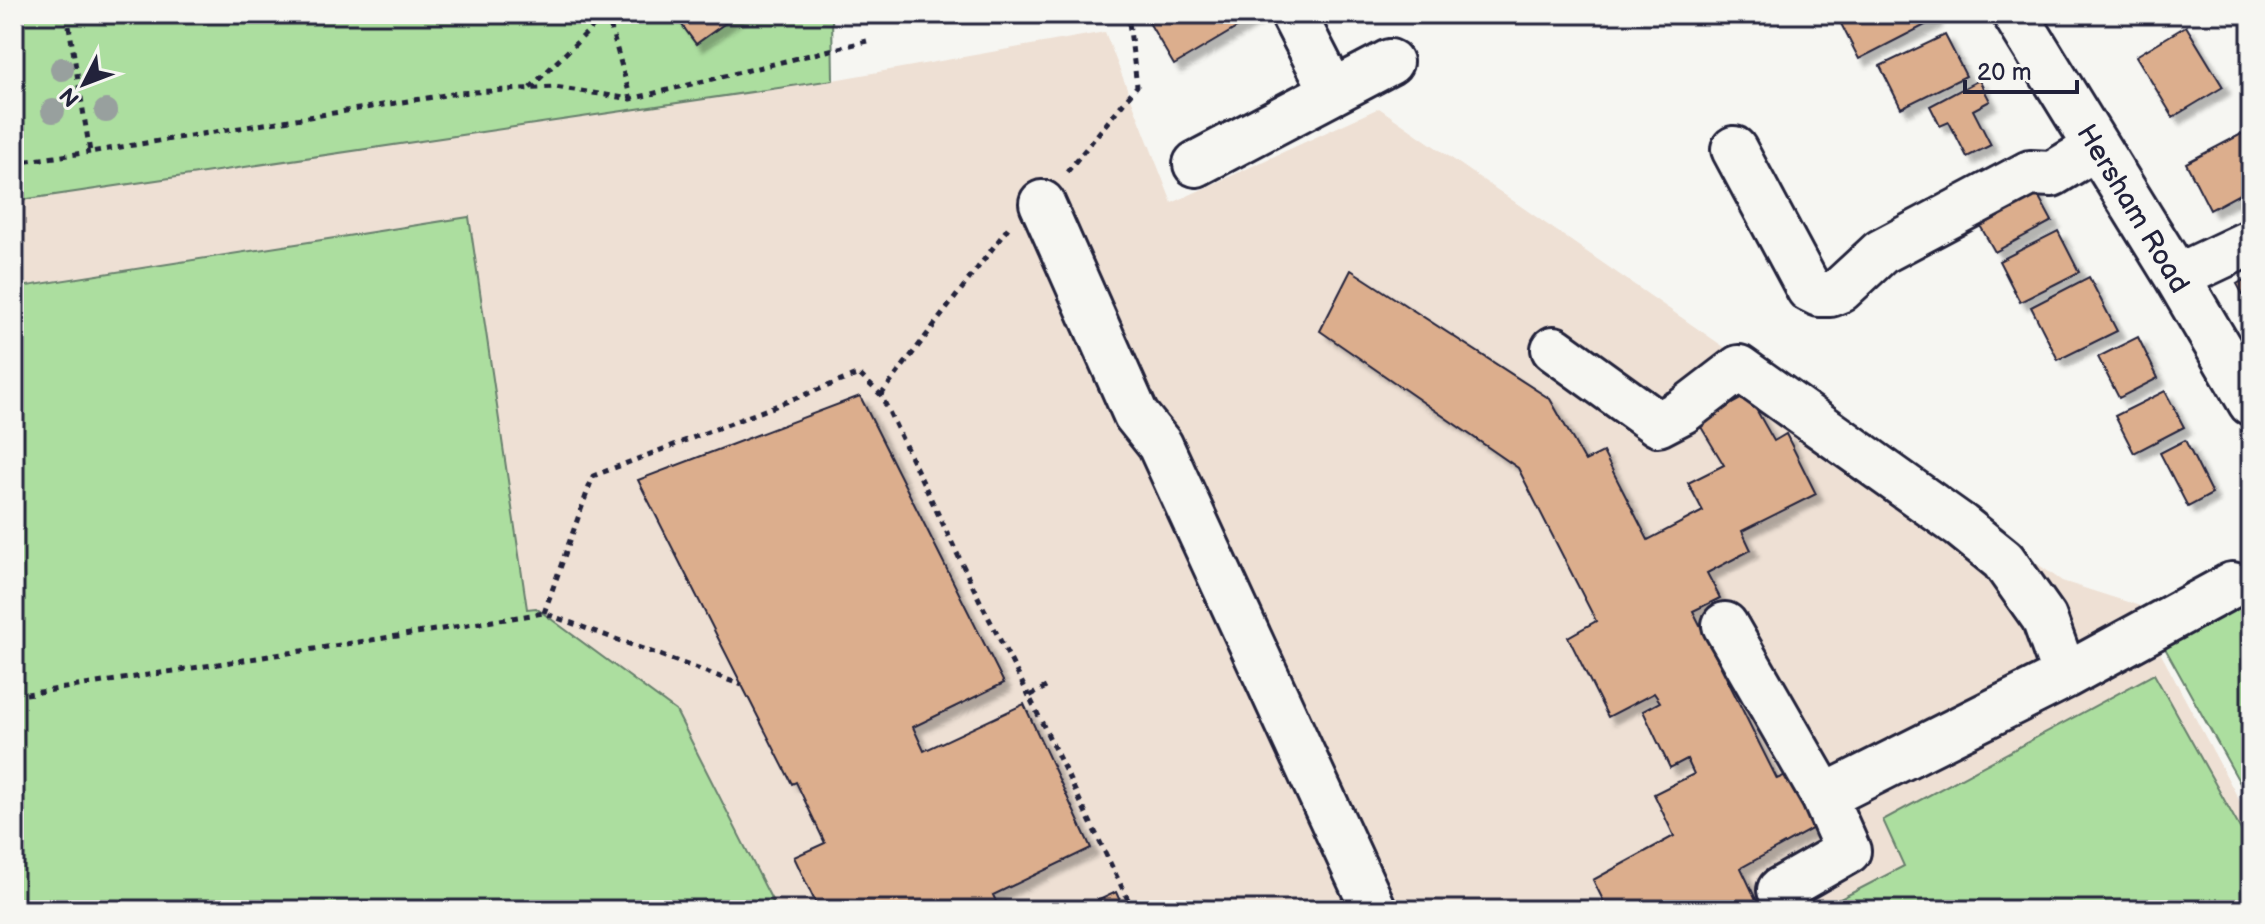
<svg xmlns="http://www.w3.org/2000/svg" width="2265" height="924" font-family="'Balsamiq Sans',sans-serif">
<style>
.built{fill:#eee0d4}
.green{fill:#acde9f;stroke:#67806d;stroke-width:2}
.building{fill:#dcae8d;stroke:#22223b;stroke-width:2;filter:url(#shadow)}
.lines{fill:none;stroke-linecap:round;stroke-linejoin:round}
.minor-casing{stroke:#22223b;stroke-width:50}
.path{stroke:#22223b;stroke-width:5;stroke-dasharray:6 6;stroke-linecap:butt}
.minor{stroke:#f6f6f2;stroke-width:44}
.tree{fill:#98a09e}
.labels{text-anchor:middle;stroke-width:6;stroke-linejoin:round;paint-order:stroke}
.street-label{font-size:28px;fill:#22223b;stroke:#f6f6f2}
</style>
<defs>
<filter id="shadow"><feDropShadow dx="7" dy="7" stdDeviation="2" flood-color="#0004"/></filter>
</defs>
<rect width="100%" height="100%" fill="#f6f6f2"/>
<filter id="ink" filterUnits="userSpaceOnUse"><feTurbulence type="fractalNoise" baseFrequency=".0125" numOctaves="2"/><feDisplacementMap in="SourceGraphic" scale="16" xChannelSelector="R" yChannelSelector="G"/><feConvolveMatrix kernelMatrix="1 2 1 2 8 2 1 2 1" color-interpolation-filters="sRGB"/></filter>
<g filter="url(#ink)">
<path class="built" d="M1105 32 1172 203 1379 108 2062 581 2140 606 2161 654 2251 822V910H777L676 711 14 684V201L833 80Z"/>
<path class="green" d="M14 14H832L833 80 14 201Z
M469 217 527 609 536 608 676 711 777 910H14V288Z
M2251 594V803L2161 641Z
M2154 674 2251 848V910H1819L1904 866 1883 820Z"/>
<path class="building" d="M674 14H738L696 44Z
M1144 14H1260L1174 65Z
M1836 14H1932L1935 20 1859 59Z
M2186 26 2223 87 2173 117 2136 56Z
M1945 35 1966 76 1901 108 1880 66Z
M1979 80 1990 101 1973 110 1991 145 1967 157 1949 122 1940 126 1930 106Z
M2251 129V188L2210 210 2186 163Z
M2032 184 2052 221 1995 252 1974 215Z
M2058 231 2079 272 2020 302 1999 261Z
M1351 270 1550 399 1585 461 1603 452 1648 540 1703 511 1688 483 1724 465 1698 422 1748 395 1774 441 1786 434 1816 494 1742 531 1751 550 1707 573 1720 598 1693 611 1777 779 1788 774 1815 827 1741 868 1761 910H1680L1676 903 1662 910H1608L1593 880 1674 836 1654 794 1694 774 1687 759 1670 768 1643 711 1660 702 1654 693 1608 717 1568 637 1596 621 1518 468 1320 331Z
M2251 276V309L2237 284Z
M2089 277 2117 331 2058 360 2031 307Z
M2138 337 2158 378 2119 398 2098 357Z
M2165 391 2184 427 2134 453 2115 416Z
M860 396 1004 683 913 727 924 751 1024 704 1091 848 993 895 1000 910H819L794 857 825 843 796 782 792 784 638 480Z
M2185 440 2212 494 2188 507 2160 453Z
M1116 892 1124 910H1078Z"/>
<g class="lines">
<defs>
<path id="minor" d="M1293 14 1333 92
M2015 14 2177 277 2251 403
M1734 149 1809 289 1819 294H1830L1840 290 1881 252 2030 173 2052 174 2097 147
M1196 164 1390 62
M1042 203 1136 415 1160 445 1374 910
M2177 277 2251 242
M1554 349 1658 424 1683 411 1739 368 1961 526 2003 560 2044 618 2065 676
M1725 625 1824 797 1848 851 1780 890
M1824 797 2065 676 2232 585"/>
</defs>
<use href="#minor" class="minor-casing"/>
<path class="path" d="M67 14 90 152 458 93 555 87 631 99 867 41
M607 14 631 99
M530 88 606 14
M14 163 90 152
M1067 172 1137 86 1128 14
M881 395 1008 228
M544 613 593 476 859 374 881 395 979 599 1029 696
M1046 687 1029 696 1133 910
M14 696 544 613 742 685"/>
<use href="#minor" class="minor"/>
</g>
<g class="tree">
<circle cx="62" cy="69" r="12"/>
<circle cx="53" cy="111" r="12"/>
<circle cx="106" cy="111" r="12"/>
</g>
</g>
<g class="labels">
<g class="street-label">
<text transform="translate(2134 208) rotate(59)" y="10">Hersham Road</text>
</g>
</g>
<rect width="2265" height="924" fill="none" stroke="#f6f6f2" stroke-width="48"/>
<rect x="24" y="24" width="2217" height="876" fill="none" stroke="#22223b" stroke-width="3" filter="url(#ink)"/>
<g transform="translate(84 84) rotate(228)" stroke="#f6f6f2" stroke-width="6" paint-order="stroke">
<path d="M0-6L14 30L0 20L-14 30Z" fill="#22223b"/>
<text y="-12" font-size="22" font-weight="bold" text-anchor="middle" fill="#22223b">N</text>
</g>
<path d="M1965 80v12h112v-12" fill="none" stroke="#22223b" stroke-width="4"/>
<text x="1977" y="80" font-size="24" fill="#22223b" stroke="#f6f6f2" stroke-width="6" paint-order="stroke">20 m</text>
</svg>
